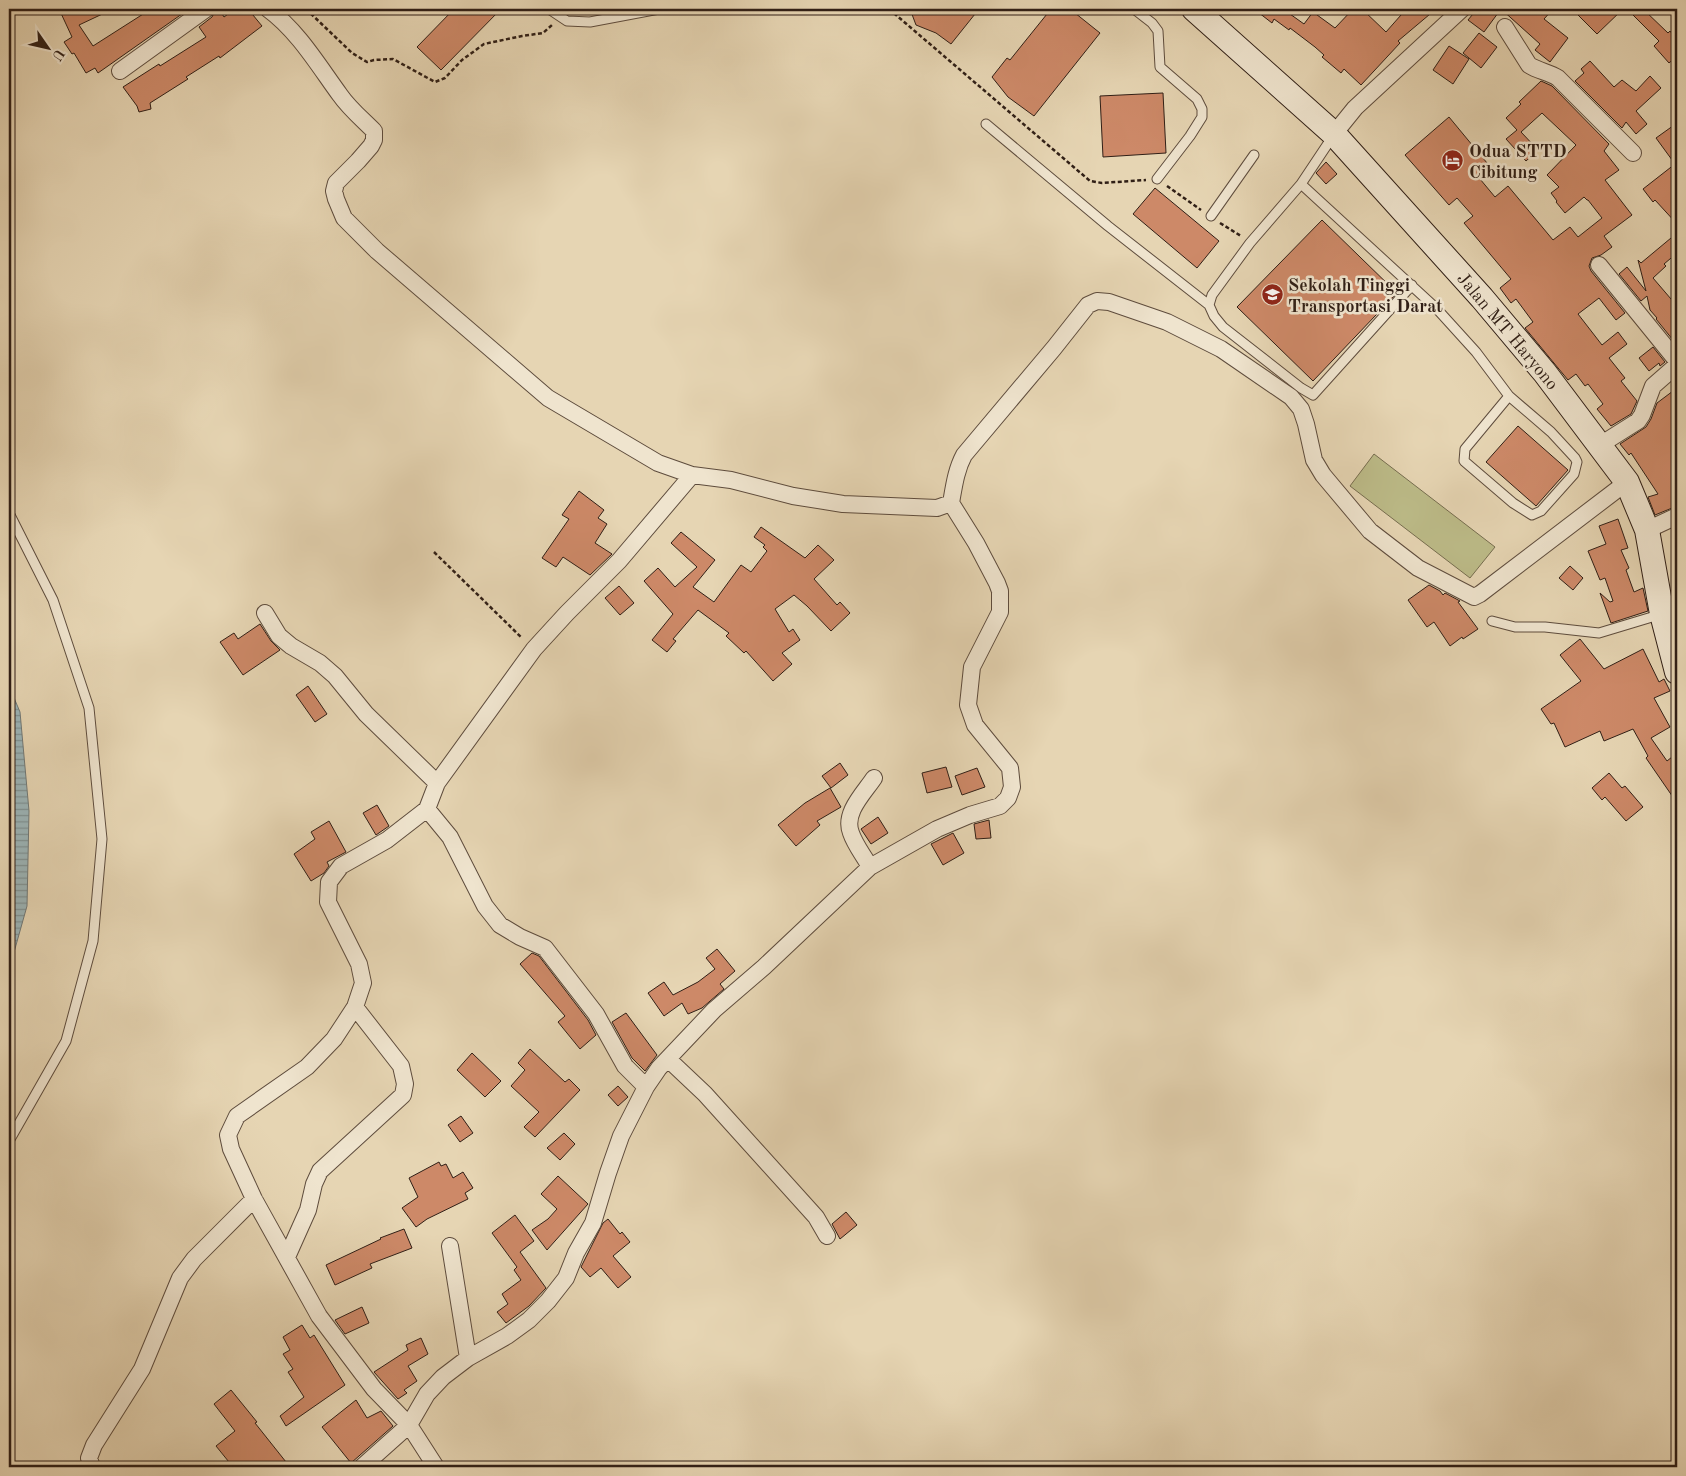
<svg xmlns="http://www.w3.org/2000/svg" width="1686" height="1476" font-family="'Old Standard TT',serif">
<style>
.green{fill:#bcbb88;stroke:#766d4f}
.water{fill:url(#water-rules);stroke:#717977}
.building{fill:#cd8968;stroke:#301f16}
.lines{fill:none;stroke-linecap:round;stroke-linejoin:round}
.service-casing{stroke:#5e4c3d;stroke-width:11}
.minor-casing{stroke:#5e4c3d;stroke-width:18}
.secondary-casing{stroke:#301f16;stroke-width:26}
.path{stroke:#301f16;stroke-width:2.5;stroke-dasharray:4 2.5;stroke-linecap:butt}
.service{stroke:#efe4ce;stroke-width:9}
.minor{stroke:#efe4ce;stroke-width:16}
.secondary{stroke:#efe4ce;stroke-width:24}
.labels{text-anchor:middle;stroke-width:5;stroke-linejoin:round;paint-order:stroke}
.poi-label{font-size:18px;font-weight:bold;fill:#301f16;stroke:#efe4ce;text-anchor:start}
.street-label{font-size:18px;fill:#301f16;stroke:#efe4ce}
</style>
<defs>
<pattern id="water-rules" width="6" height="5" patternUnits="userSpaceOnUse" patternTransform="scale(1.25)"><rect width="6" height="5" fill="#9cb5b8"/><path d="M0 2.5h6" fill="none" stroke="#809395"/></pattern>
</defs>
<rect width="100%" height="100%" fill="#e6d5b3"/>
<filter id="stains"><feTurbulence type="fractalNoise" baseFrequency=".004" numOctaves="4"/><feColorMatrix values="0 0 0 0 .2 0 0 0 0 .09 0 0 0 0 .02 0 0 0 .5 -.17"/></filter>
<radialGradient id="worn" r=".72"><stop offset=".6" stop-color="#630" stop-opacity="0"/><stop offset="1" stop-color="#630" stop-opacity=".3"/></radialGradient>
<path class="green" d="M1374 454 1495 547 1470 578 1350 486Z"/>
<path class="water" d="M9 686 20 712 29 811 27 906 9 970Z"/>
<path class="building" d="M59 9H113L79 25 93 46 151 9H189L98 73 95 68 86 73 74 53 72 54 64 42 72 37Z
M216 9H219L224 17 235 9H248L262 26 220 58 219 56 186 77 188 79 150 103 151 109 139 112 137 106 123 87 159 64 160 66 206 37 199 27 212 17Z
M454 9H501L441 70 417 47Z
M910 9H979L951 44 936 33 916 25Z
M1051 9H1070L1100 33 1034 116 1008 97 992 77 1007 58 1010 60Z
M1254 9H1283L1304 24 1313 12 1335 28 1353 9H1362L1386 32 1401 15 1396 9H1436L1398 41 1400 43 1361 85 1344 69 1341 73 1322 57 1324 55 1315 47 1290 28 1289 30 1274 19 1272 23Z
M1477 9H1501L1484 32 1468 20Z
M1501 9H1553L1544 19 1568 38 1550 62 1535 50 1540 44Z
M1572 9H1623L1597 34Z
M1627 9H1643L1668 33 1670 31 1677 40V56L1669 63 1654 46 1659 41Z
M1479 33 1497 47 1481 68 1463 53Z
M1449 46 1469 59 1453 84 1433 70Z
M1590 61 1614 87 1622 80 1636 91 1650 76 1661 88 1636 111 1647 124 1636 134 1626 122 1622 128 1575 81 1584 73 1581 69Z
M1541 81 1552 86 1609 144 1604 151 1619 170 1605 180 1632 215 1604 236 1612 247 1601 255 1592 258 1589 266 1591 271 1625 313 1616 320 1599 298 1578 314 1602 345 1618 332 1627 344 1609 358 1625 378 1621 381 1637 401 1631 414 1611 426 1597 409 1603 404 1588 384 1585 386 1576 374 1568 380 1525 328 1533 322 1516 299 1511 303 1500 288 1511 279 1464 223 1473 216 1457 198 1449 205 1405 155 1449 117 1492 169 1480 179 1495 197 1508 186 1553 240 1570 227 1578 237 1602 218 1588 200H1587L1584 197 1565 213 1556 202 1557 201 1551 193 1559 187 1547 175 1576 145 1542 113 1521 132 1538 150 1526 161 1506 139 1517 130 1506 118 1521 104 1519 102Z
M1163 93 1166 153 1103 157 1100 96Z
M1677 123V224L1655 200 1653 202 1643 189 1675 164 1656 138Z
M1326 162 1337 174 1326 184 1316 173Z
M1155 188 1219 241 1197 268 1133 214Z
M1322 220 1397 293 1313 381 1237 307Z
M1677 233V253L1664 264 1666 266 1653 278 1677 306V345L1656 319 1657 318 1650 310 1647 296 1641 301 1619 274 1627 267 1646 291 1638 260 1641 263Z
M1653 347 1665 362 1660 366 1659 363 1649 371 1639 358Z
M1677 388V506L1655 515 1648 497 1658 494 1631 453 1629 455 1620 444 1646 427 1651 419 1657 403Z
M1518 426 1568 470 1536 506 1486 462Z
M579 491 604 510 598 518 607 524 595 543 612 554 590 575 563 557 556 567 542 558 569 519 562 515Z
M1618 519 1628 548 1621 550 1629 568 1626 570 1634 592 1643 588 1648 611 1611 623 1600 593 1610 602 1613 601 1605 578 1600 580 1588 551 1606 544 1599 526Z
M761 527 805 558 818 545 834 560 814 579 837 605 840 602 850 613 831 631 807 606 794 595 775 609 789 632 793 629 800 640 782 653 792 664 773 681 746 651 744 653 726 636 729 633 698 610 673 639 676 641 667 652 652 640 673 614 644 581 658 568 675 587 697 567 671 543 681 532 715 560 693 587 714 602 741 565 751 572 767 551 763 547 765 545 754 537Z
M1570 566 1583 578 1573 590 1559 578Z
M1429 585 1440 591 1443 595 1445 593 1460 601 1458 602 1478 629 1463 639 1462 637 1450 646 1434 622 1427 627 1408 600Z
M619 586 634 603 620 615 605 598Z
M260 624 271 641 280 650 243 675 220 642 234 633 238 639Z
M1580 639 1604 669 1643 649 1659 682 1664 679 1670 691 1654 698 1670 727 1651 738 1667 761 1677 753V803L1646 758 1648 756 1633 729 1604 741 1600 731 1565 747 1554 723 1551 724 1541 709 1581 681 1560 655Z
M308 686 327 714 315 722 296 695Z
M840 763 848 775 831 788 822 776Z
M946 767 952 787 927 793 922 773Z
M977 768 985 787 962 795 955 776Z
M1609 773 1622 788 1625 786 1643 807 1626 821 1605 797 1602 800 1592 788Z
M830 788 841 807 817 821 820 825 796 846 778 825 805 803Z
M377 805 389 826 376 835 363 813Z
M878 817 888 833 871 844 861 829Z
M989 820 991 838 976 839 974 824Z
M329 821 346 852 327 862 329 866 324 873 311 881 294 854 315 839 311 832Z
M953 833 964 853 943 865 931 844Z
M717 949 735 971 720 984 724 989 702 1008 688 1014 682 1003 664 1016 648 993 664 982 673 995 698 982 715 969 706 958Z
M532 953 539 956 588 1020 596 1035 580 1049 558 1022 565 1016 520 964Z
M626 1013 657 1055 645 1071 632 1058 612 1022Z
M530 1049 565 1082 569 1079 580 1090 535 1137 524 1127 539 1112 511 1086 525 1070 518 1063Z
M472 1053 501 1081 485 1097 457 1070Z
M618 1086 628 1097 618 1106 608 1095Z
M461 1116 473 1133 460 1142 448 1125Z
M564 1133 575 1144 560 1160 547 1148Z
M439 1162 441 1166 446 1164 453 1178 463 1172 473 1188 465 1193 468 1199 427 1219 416 1227 402 1208 418 1197 409 1178Z
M558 1176 588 1204 547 1250 532 1230 548 1219 557 1209 541 1194Z
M846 1212 857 1225 840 1239 832 1224Z
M515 1215 534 1241 520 1252 546 1288 529 1306 506 1323 497 1312 508 1304 502 1294 521 1280 514 1270 517 1267 492 1233Z
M608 1219 620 1234 622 1232 630 1242 613 1256 631 1277 618 1288 601 1268 590 1277 581 1267 603 1223Z
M404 1229 412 1248 370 1264 372 1268 335 1285 326 1265 381 1239 380 1238Z
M362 1307 369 1323 345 1334 335 1320Z
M302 1325 310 1338 314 1335 345 1385 286 1426 280 1416 304 1397 288 1372 293 1369 283 1354 290 1350 283 1337Z
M421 1338 428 1354 408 1366 417 1381 404 1390 407 1393 398 1399 374 1372 408 1350 406 1345Z
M231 1390 257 1422 255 1423 290 1467H233L216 1446 235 1431 214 1404Z
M356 1400 367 1418 381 1411 393 1426 351 1463 322 1427Z"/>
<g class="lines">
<defs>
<path id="service" d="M549 9 567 21 590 22 659 9
M1134 9 1152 23 1158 31 1160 67 1197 99 1202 109V117L1190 136 1157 179
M986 124 1108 226 1209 305
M1333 136 1301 184 1250 243 1212 295 1209 305 1214 316 1223 327 1301 388 1313 395 1412 285
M1301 184 1437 309 1476 352 1509 396 1551 432 1575 458 1577 462 1574 474 1541 511 1532 515 1513 503 1464 461 1465 449 1509 396
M1211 216 1254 155
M9 513 53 600 89 708 102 839 93 941 66 1041 9 1141
M1492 621 1515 627H1545L1599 633 1662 614"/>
<path id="minor" d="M268 9C298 31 318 65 340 95 349 108 362 119 374 131V140L371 146 358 161 336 183 334 191 336 199 344 218 377 251 548 398 658 463 692 475 731 480 793 496 843 504 937 508 951 503
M1505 27 1529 65C1538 71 1549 72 1558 78L1633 153
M120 71 206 9
M1334 134 1355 108 1462 9
M1599 265 1677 361
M1600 445 1638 421 1642 415 1653 386 1677 365
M1647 530 1677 516
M265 613 279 636 291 646 320 663 335 676 366 714 437 783
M427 809 450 837 485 906 500 925 520 937 545 948 596 1014 625 1066 646 1087
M870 867C864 856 855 845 851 833 843 813 864 793 874 778
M669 1060 705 1094 816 1217 827 1236
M450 1246 468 1358
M287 1257 308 1210 314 1184 320 1171 403 1095 405 1084 401 1066 355 1007
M92 1467 89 1458 94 1445 142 1369 180 1278 194 1259 254 1199
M362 1467 409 1425 374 1389 319 1316 254 1199 231 1149 228 1135 237 1116 307 1067 334 1039 355 1007 363 983 359 964 328 902 329 882 341 866 387 840 427 809 437 783 534 649 567 613 619 561 692 475
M436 1467 409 1425 427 1394 443 1377 468 1358 507 1336 529 1320 548 1301 566 1278 576 1253 593 1223 608 1173 621 1136 646 1087 659 1068 714 1010 764 967 870 867 937 829 970 815 1000 806 1008 798 1012 787 1010 768 975 725 968 705 972 667 1000 612V591L997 583 976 543 951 503C954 486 956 470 964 455L1054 348 1088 305 1097 301 1109 302 1167 322 1221 349 1291 397 1301 409 1306 424 1314 460 1323 475 1370 531 1418 568 1474 597 1480 594 1627 482"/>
<path id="secondary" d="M1194 9 1334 134 1482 298 1545 373 1627 482 1647 530 1662 614 1677 672"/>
</defs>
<use href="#service" class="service-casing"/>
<use href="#minor" class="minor-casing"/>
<use href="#secondary" class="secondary-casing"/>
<path class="path" d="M306 9 352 53 367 62 374 60 393 59 435 82 445 78 462 60 484 44 522 36 543 33 552 25
M889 9 1090 181 1102 183 1146 180
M1167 186 1201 210
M1220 223 1241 236
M434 552 522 638"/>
<use href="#service" class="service"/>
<use href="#minor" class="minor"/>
<use href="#secondary" class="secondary"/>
</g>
<defs>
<symbol id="hotel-disc" viewBox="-11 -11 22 22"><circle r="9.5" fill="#8f2418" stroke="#efe4ce"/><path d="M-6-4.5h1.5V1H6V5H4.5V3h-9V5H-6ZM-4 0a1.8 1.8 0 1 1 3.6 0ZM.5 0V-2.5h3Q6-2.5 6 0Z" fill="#fff"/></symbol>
<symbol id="university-disc" viewBox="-11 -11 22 22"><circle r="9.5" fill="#8f2418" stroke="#efe4ce"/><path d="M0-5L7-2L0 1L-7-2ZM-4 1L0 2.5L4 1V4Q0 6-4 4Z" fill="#fff"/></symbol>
</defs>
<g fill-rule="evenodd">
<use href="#hotel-disc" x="1440" y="148" width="25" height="25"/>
<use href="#university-disc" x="1260" y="282" width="25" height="25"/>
</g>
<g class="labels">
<g class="poi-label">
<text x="1469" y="157">Odua STTD<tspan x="1469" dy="21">Cibitung</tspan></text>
<text x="1288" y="291">Sekolah Tinggi<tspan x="1288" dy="21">Transportasi Darat</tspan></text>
</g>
<g class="street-label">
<text transform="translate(1508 331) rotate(50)" y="6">Jalan MT Haryono</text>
</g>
</g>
<rect width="1686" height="1476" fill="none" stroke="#e6d5b3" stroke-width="30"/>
<rect x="10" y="10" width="1666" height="1456" fill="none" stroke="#301f16" stroke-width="2.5"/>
<rect x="15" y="15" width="1656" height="1446" fill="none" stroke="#301f16"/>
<g transform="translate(48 48) rotate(124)" stroke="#efe4ce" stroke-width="4" paint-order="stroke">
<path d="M0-4L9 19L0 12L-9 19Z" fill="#301f16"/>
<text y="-8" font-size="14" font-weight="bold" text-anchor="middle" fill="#301f16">U</text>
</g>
<rect width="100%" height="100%" filter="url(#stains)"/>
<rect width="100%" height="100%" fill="url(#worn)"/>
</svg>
